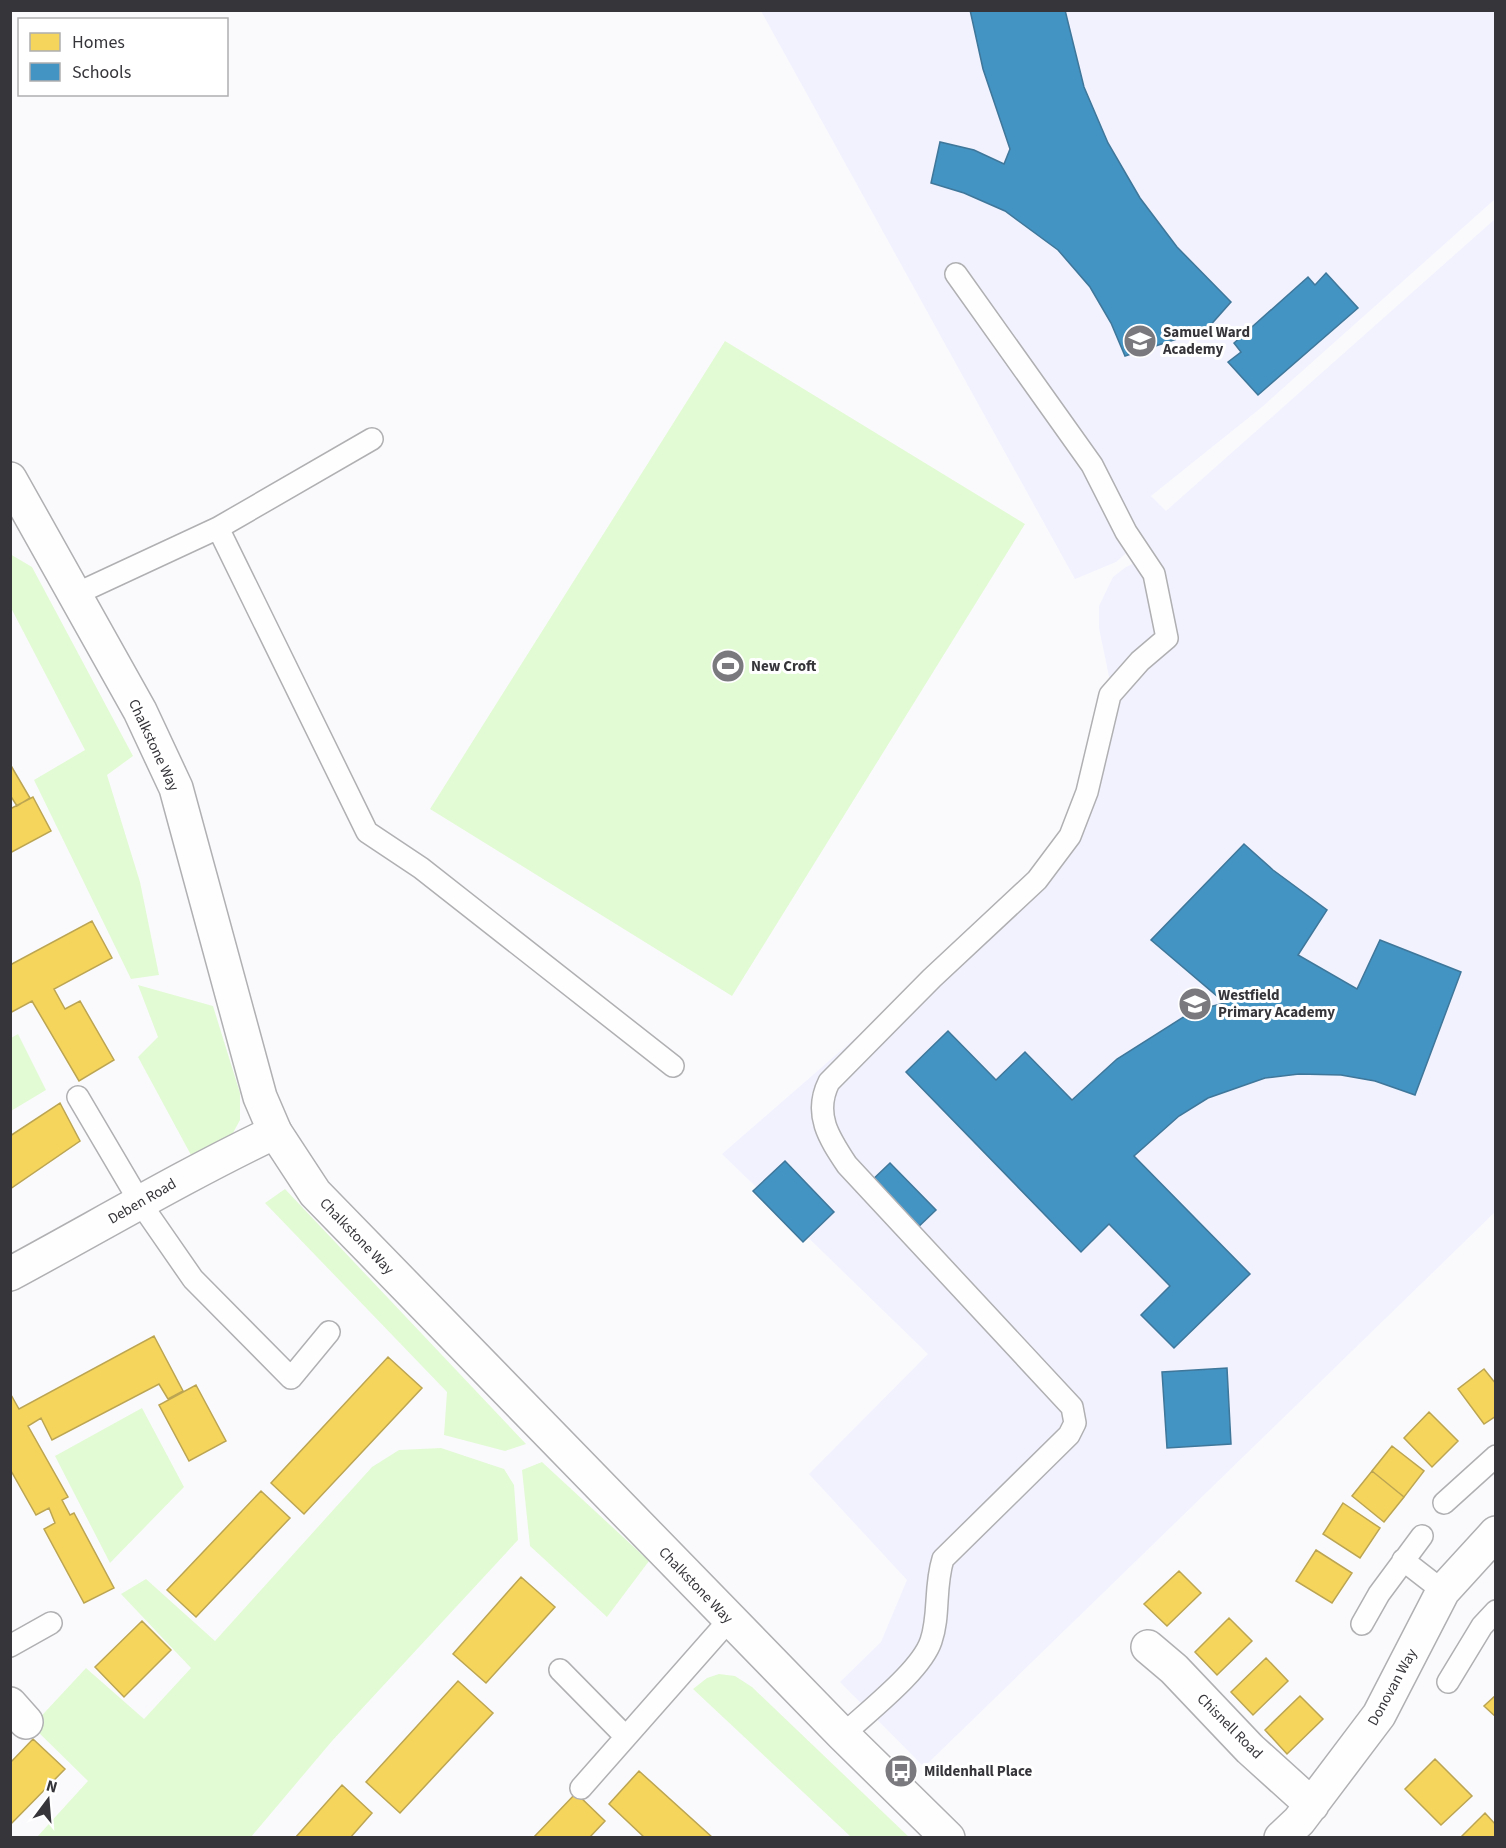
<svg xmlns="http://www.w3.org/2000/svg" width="1506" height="1848" font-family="'Source Sans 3',sans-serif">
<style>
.built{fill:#f1f2fe}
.green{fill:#e3fbd4}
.homes{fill:#f6d55c;stroke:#bca552;stroke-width:1.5}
.schools{fill:#4393c3;stroke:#3f779a;stroke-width:1.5}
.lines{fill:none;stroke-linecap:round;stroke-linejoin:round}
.lane-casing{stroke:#b0b0b3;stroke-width:24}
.street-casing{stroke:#b0b0b3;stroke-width:36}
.secondary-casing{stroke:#b0b0b3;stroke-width:36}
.lane{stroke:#fefeff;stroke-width:21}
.street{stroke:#fefeff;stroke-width:33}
.secondary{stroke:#fefeff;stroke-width:33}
.labels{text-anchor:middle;stroke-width:6;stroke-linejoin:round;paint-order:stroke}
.poi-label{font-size:15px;font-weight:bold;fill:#35353a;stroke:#fff;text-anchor:start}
.street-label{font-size:15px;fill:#35353a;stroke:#fff}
</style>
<rect width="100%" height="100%" fill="#fafafd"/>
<path class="built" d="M761 11H1495V199L1262 407 1151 496 1166 511 1495 219V1212L924 1767 840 1682 881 1642 907 1580 809 1474 928 1354 722 1154 1067 854 1112 691 1099 628V606L1113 577 1126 567 1141 560 1139 542 1116 562 1075 579Z"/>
<path class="green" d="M725 341 1025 524 732 996 430 809Z
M10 554 32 567 133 756 107 775 140 882 159 975 131 979 34 780 85 750 11 608Z
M138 985 213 1006 240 1093V1120L227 1144 191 1155 138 1057 158 1037Z
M18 1034 46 1090 11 1111V1038Z
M285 1189 526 1444 505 1451 444 1435 447 1392 265 1203Z
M142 1408 184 1487 110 1563 55 1456Z
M441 1448 504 1469 514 1485 518 1540 332 1741 251 1837H37L88 1781 32 1726 86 1668 144 1719 191 1668 121 1594 146 1579 215 1641 372 1467 399 1450Z
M542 1462 649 1561 607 1617 530 1546 522 1470Z
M719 1674 735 1676 752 1687 909 1837H851L693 1689 707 1678Z"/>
<path class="homes" d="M10 764 30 798 17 806 10 795Z
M33 797 51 831 10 853V809Z
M92 921 112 958 54 989 65 1009 80 1001 114 1060 79 1081 32 1001 10 1013V965Z
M60 1103 80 1141 10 1189V1136Z
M154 1336 183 1391 168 1399 159 1384 52 1440 41 1418 28 1426 68 1497 62 1500 70 1515 74 1513 114 1588 84 1603 44 1529 55 1523 49 1508 36 1515 10 1469V1393L19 1409Z
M388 1357 422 1388 304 1514 271 1483Z
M1484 1369 1496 1384V1416L1484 1424 1458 1389Z
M196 1385 226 1441 189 1461 159 1405Z
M1429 1412 1458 1441 1432 1467 1404 1438Z
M1392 1446 1424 1471 1404 1497 1372 1471Z
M1372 1471 1404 1497 1384 1522 1352 1496Z
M261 1491 290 1518 196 1617 167 1590Z
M1343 1503 1380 1528 1360 1558 1323 1534Z
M1316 1550 1352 1573 1332 1603 1296 1581Z
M1179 1571 1201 1593 1167 1626 1144 1604Z
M521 1577 555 1607 486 1683 453 1654Z
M1229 1618 1252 1641 1217 1675 1195 1652Z
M142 1621 171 1650 124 1697 95 1667Z
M1266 1658 1288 1681 1253 1715 1231 1692Z
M458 1681 493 1713 400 1813 366 1782Z
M1496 1695V1717L1484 1706Z
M1300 1696 1323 1719 1287 1754 1265 1730Z
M33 1739 65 1769 10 1825V1763Z
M1435 1759 1472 1796 1441 1825 1405 1789Z
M639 1771 713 1838H645L609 1804Z
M342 1785 372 1813 350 1838H295Z
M576 1793 605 1821 589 1838H533Z
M1485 1813 1496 1825V1838H1460Z"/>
<path class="schools" d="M970 10H1065L1084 87 1108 143 1140 198 1177 247 1231 302 1207 329 1125 356 1111 323 1090 287 1058 250 1005 211 964 193 931 183 940 142 974 150 1004 164 1010 149 983 69Z
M1326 273 1358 308 1258 395 1228 362 1241 352 1234 343 1308 277 1315 285Z
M1244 844 1273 870 1327 910 1298 955 1357 989 1380 940 1461 972 1415 1095 1375 1081 1341 1075 1299 1074 1265 1078 1208 1098 1179 1116 1134 1156 1250 1274 1174 1348 1141 1315 1170 1286 1109 1224 1081 1252 906 1072 948 1031 996 1080 1025 1052 1072 1100 1117 1059 1193 1011 1225 1003 1151 940Z
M785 1161 834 1212 803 1242 753 1191Z
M890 1163 936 1210 913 1232 867 1185Z
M1227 1368 1231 1444 1167 1448 1162 1372Z"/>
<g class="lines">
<defs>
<path id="lane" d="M218 528 367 832 421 868 673 1066
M76 594 218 528 372 439
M78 1097 141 1204 193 1279 291 1378 329 1332
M1444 1503 1496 1456
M1403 1560 1443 1591
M1362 1624 1379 1594 1422 1536
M10 1646 51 1623
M560 1670 626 1737
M1448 1682 1482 1626 1496 1611
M843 1735C867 1712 921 1671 931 1641 940 1615 934 1588 943 1559L1069 1435 1075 1423 1072 1407 847 1165C829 1138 813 1114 829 1082L932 978 1037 880 1070 836 1087 792 1110 695 1140 661 1167 638 1154 574 1126 532 1092 465 956 274
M581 1788 730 1619"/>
<path id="street" d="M10 1274C99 1226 185 1175 275 1132
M1148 1647 1174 1669 1250 1749 1312 1805
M10 1704 26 1722
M1281 1838 1299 1821 1379 1715 1443 1591 1496 1533"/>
<path id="secondary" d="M10 479 140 711 176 788 260 1097 275 1132 315 1193 843 1735 948 1838"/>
</defs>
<use href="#lane" class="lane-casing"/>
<use href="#street" class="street-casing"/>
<use href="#secondary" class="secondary-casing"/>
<use href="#lane" class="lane"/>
<use href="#street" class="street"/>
<use href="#secondary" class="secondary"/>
</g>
<defs>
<symbol id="school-disc" viewBox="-11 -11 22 22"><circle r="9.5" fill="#7a7a7e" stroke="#fff"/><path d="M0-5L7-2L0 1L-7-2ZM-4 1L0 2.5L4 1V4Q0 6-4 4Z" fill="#fff"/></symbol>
<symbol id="stadium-disc" viewBox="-11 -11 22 22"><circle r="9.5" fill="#7a7a7e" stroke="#fff"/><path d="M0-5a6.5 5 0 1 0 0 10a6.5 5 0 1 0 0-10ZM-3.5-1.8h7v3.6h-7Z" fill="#fff"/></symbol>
<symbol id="bus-disc" viewBox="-11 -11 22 22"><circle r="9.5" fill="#7a7a7e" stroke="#fff"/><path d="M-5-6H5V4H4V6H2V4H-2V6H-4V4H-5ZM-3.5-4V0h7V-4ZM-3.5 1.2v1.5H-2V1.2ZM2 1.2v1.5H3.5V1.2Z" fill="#fff"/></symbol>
</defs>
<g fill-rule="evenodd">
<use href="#school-disc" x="1121" y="322" width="38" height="38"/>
<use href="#stadium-disc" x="709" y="647" width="38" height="38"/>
<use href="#school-disc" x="1176" y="985" width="38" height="38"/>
<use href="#bus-disc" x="882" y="1752" width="38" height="38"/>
</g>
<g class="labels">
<g class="poi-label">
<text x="1163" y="337">Samuel Ward<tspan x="1163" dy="17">Academy</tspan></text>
<text x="751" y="671">New Croft</text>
<text x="1218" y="1000">Westfield<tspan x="1218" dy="17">Primary Academy</tspan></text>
<text x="924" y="1776">Mildenhall Place</text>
</g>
<g class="street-label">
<text transform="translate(154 745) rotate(65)" y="5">Chalkstone Way</text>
<text transform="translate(142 1201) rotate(-30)" y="5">Deben Road</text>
<text transform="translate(357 1236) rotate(46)" y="5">Chalkstone Way</text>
<text transform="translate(696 1585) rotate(46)" y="5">Chalkstone Way</text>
<text transform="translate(1392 1687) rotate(-61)" y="5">Donovan Way</text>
<text transform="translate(1230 1726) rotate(45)" y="5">Chisnell Road</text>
</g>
</g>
<rect width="1506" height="1848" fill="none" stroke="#35353a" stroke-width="24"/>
<rect x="18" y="18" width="210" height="78" fill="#ffffff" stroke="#aeaeb0" stroke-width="1.5"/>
<rect x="30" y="33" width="30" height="18" fill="#f6d55c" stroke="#aeaeb0" stroke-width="1.5"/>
<text x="72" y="48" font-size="18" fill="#35353a">Homes</text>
<rect x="30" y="63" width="30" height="18" fill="#4393c3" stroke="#aeaeb0" stroke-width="1.5"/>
<text x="72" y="78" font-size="18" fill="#35353a">Schools</text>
<g transform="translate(48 1800) rotate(16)" stroke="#ffffff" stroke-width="4.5" paint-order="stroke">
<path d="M0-4.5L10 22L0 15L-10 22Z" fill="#35353a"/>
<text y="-9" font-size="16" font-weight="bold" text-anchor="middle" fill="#35353a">N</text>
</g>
</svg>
